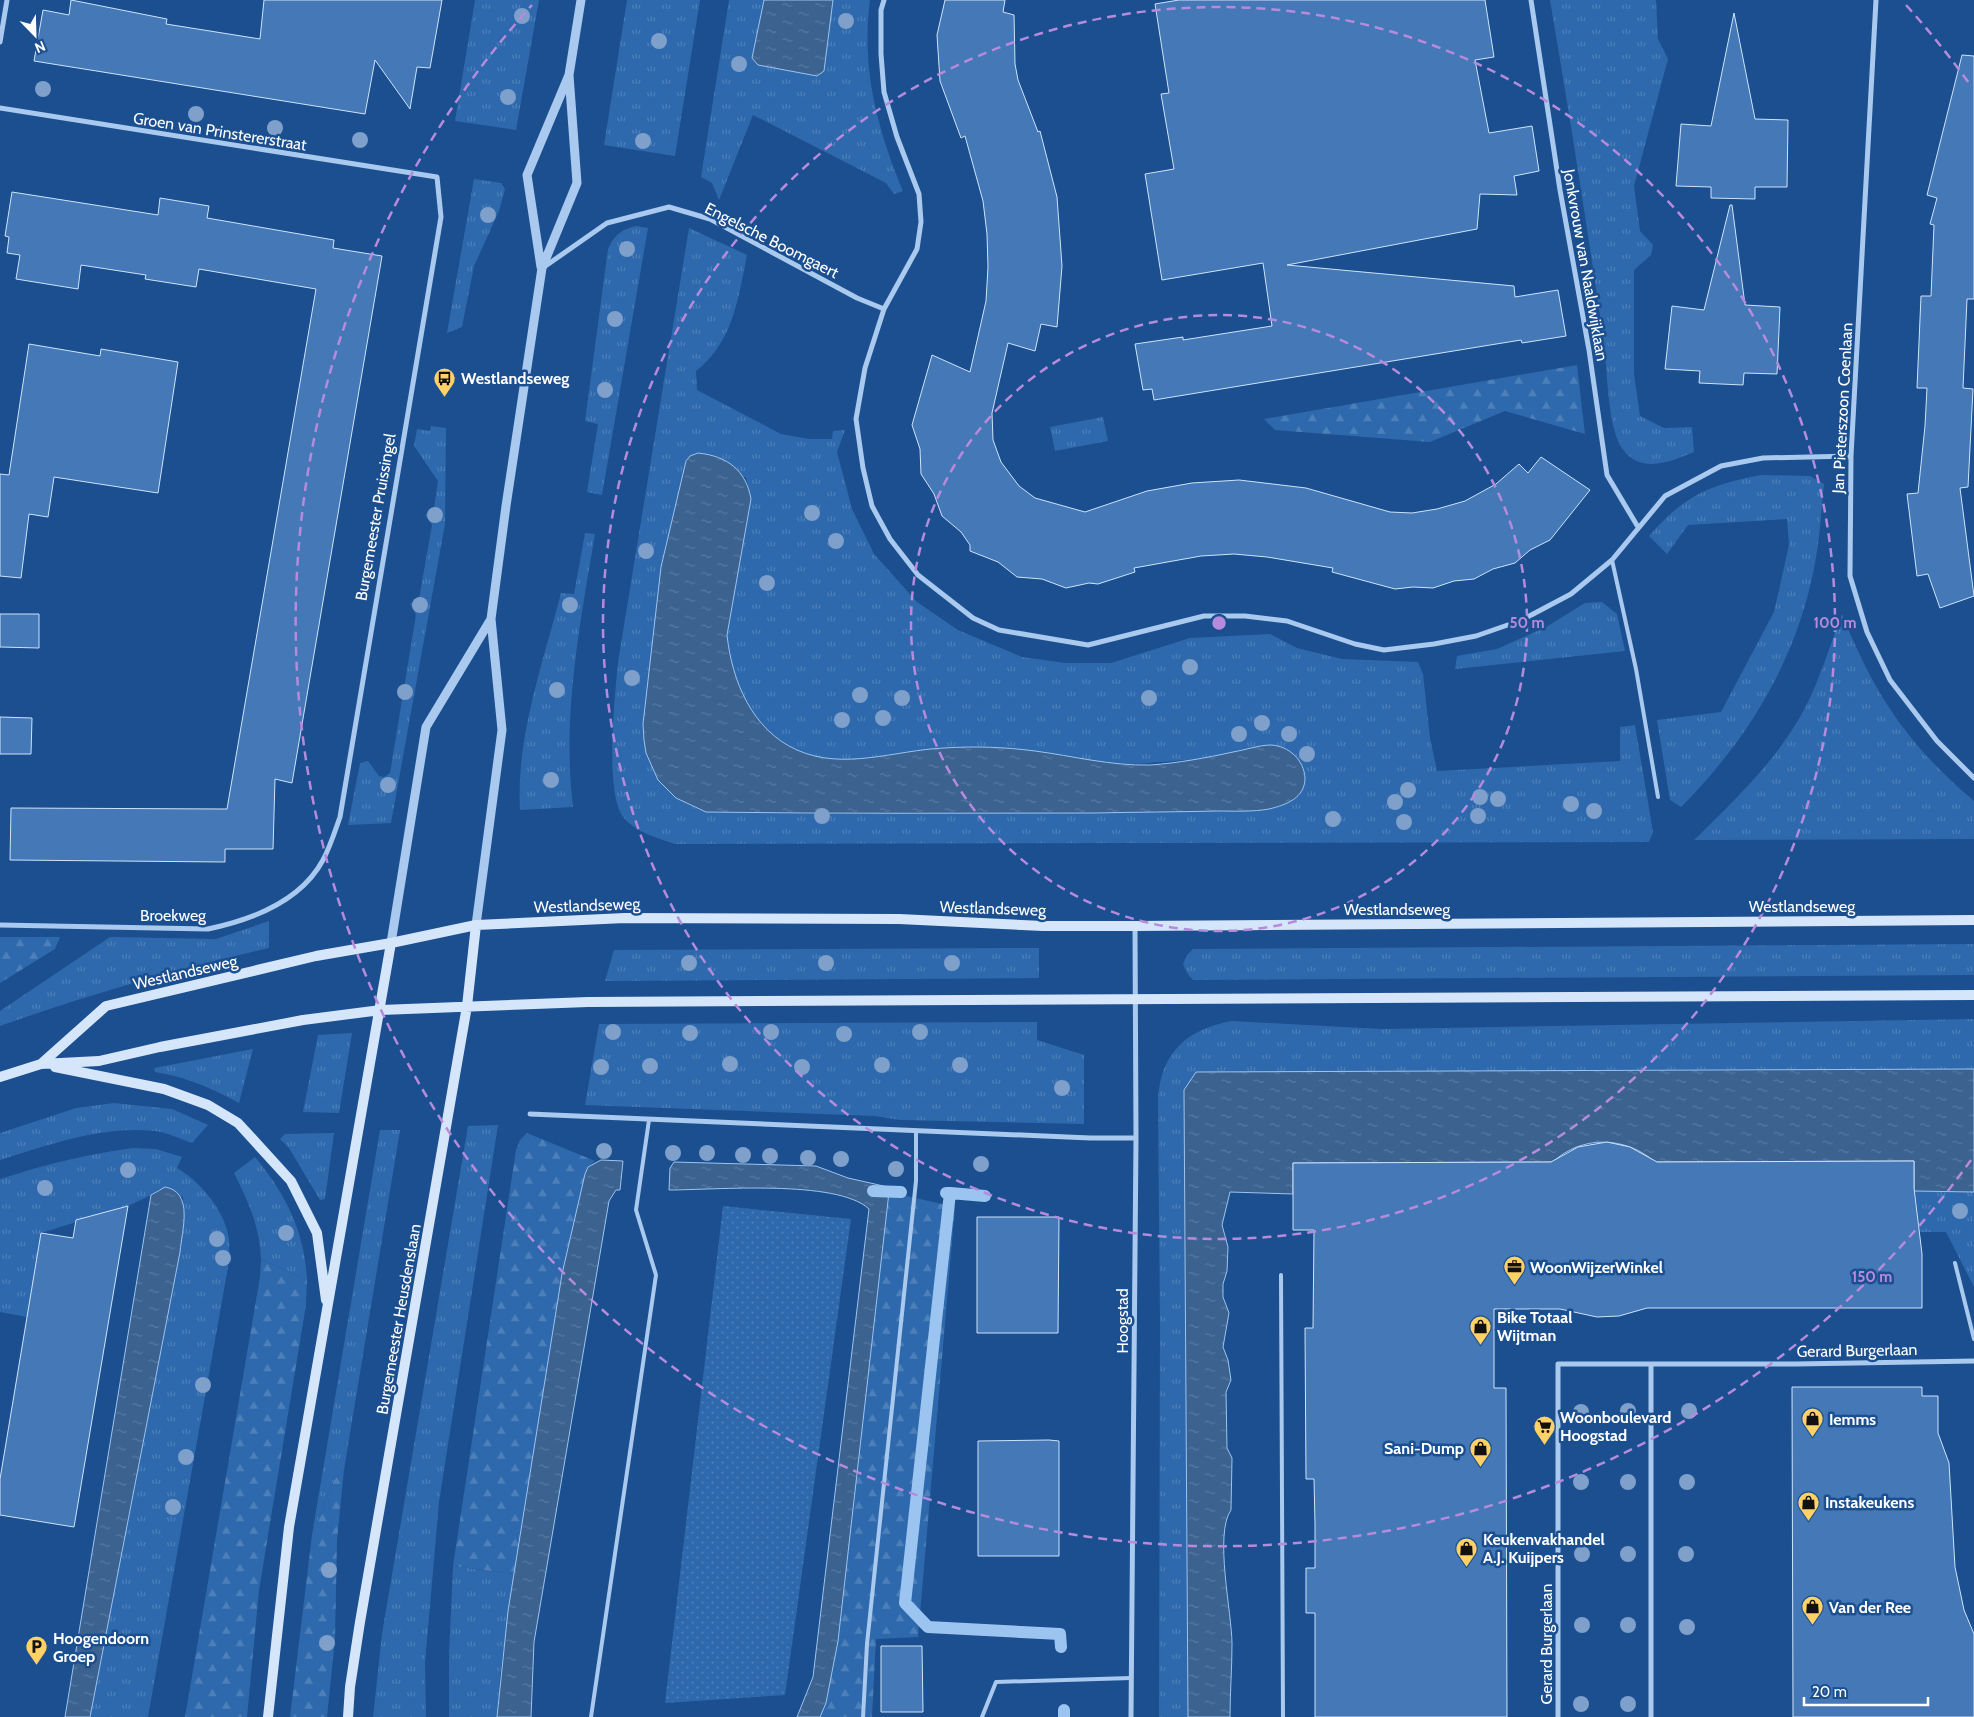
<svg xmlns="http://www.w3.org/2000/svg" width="1974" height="1717" font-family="Cabin,sans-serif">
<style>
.grass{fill:url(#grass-tufts);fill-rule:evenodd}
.forest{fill:url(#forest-firs)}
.garden{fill:url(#garden-dots)}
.water{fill:url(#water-ripples);stroke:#9cc4f0}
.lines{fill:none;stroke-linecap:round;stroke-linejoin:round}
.stream{stroke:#9cc4f0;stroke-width:12}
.building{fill:#4478b7;stroke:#cfe3fa}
.service{stroke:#a9c9ee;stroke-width:4}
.minor{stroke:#a9c9ee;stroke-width:5}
.tertiary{stroke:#a9c9ee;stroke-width:9}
.secondary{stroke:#d6e6fa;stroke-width:10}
.tree{fill:#7ea0ca}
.ring{fill:none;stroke:#b68bdc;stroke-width:2.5;stroke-dasharray:9 6}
.labels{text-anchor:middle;stroke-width:5;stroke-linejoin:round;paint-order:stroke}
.street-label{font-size:16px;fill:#fff;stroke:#1b4f8f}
.poi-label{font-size:16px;font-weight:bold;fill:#fff;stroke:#1b4f8f;text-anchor:start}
.centre{fill:#b68bdc;stroke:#1b4f8f;stroke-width:2.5}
.ring-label{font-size:15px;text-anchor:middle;font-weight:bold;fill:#b68bdc;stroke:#1b4f8f;stroke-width:5;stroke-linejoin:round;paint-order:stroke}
</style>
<defs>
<pattern id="grass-tufts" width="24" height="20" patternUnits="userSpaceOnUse" patternTransform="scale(1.25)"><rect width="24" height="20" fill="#2e69ad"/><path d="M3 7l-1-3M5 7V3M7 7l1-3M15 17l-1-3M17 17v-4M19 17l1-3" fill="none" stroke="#4d80b9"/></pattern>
<pattern id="forest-firs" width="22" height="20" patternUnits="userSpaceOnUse" patternTransform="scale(1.25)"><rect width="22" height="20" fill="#2e69ad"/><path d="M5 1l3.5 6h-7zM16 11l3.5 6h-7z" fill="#4d80b9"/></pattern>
<pattern id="garden-dots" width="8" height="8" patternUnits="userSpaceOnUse" patternTransform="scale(1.25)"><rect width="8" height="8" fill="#2e69ad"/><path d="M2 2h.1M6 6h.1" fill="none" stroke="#4d80b9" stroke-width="1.8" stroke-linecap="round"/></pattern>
<pattern id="water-ripples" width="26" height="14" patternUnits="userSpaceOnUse" patternTransform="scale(1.25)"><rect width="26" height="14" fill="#3c6290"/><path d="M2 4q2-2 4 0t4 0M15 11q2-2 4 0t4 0" fill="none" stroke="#597aa1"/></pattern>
</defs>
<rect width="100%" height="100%" fill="#1b4f8f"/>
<path class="grass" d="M475 0H539L516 130 455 121Z
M627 0H700L675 156 604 145Z
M729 0H764L752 58 824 71 833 0H870C861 67 877 129 903 191L894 194 886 183 753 115 719 200 712 183 701 177Z
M1550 0H1656L1658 39 1668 59 1634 186 1640 231 1653 245 1651 255 1634 270V374L1640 416 1664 428 1692 427 1694 452C1673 461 1642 474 1624 451 1606 429 1608 365 1603 337 1587 224 1569 112 1550 0Z
M474 179 501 183 505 189 499 211 474 266 462 327 447 333Z
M636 226 648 228 602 495 587 492 598 424 585 421 608 249C614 235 621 230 636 226Z
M689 228 747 255C738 299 733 342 696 371L697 390 781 434 809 439H832L833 431 845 430 837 452 852 509 874 554 917 602 958 630 1022 657 1065 663H1111L1190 638 1270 634 1297 648 1342 659 1418 662 1423 674 1430 738 1437 771 1620 761V727L1635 725 1653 832 1649 842 675 844C658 838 637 833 624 818 604 794 615 695 618 662ZM698 453 746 478 751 499 727 635C732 680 751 728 795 749 840 771 893 752 940 748 955 747 971 747 986 747 1029 748 1070 759 1113 763 1141 766 1168 760 1196 760 1231 759 1266 763 1301 765L1305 776 1304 787 1266 810 832 814 706 812 698 809 676 798 658 780 643 724 661 567 686 461 690 456Z
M1103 417 1108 441 1055 451 1050 427Z
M431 426 446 428 445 524 391 823 348 825 360 763 368 761 379 776 384 777 390 773 416 615 410 604 419 599 432 525 425 515 434 508 438 481 414 446 417 429 430 431Z
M1761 475 1810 476 1824 484C1821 510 1820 538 1815 563 1798 658 1748 740 1681 807L1670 800 1657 720 1721 712 1774 612 1789 545 1787 519 1688 525 1667 554 1649 536C1685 495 1709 485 1761 475Z
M585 533 595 534C580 624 562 715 573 807L520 810C516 737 543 663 561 593L574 594Z
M1602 602 1617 614 1625 651 1455 669 1457 656 1497 649 1546 627 1585 603Z
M1842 614C1874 694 1908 745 1974 801V839L1694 840C1735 800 1778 759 1805 708 1820 679 1830 645 1842 614Z
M269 921V948C175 970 90 994 0 1026V1011L110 937 216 939Z
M1974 944V975L1193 980 1187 973 1183 964 1187 955 1193 949Z
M1039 948V978L605 981 614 950Z
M1974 1019V1069L1561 1070 1184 1090 1188 1717H1159L1160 1321 1158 1099C1161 1052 1187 1029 1232 1021L1382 1029Z
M1037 1022V1040L1084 1055V1124L900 1120 875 1116 585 1105 599 1024Z
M352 1033 339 1113 303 1112 318 1035Z
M253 1049 239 1103C211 1088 187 1077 155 1072L154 1068Z
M114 1103 172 1109 208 1125 192 1143C180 1139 167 1132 155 1131 103 1125 48 1145 0 1160V1133L76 1108Z
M498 1125 439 1502 425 1663 426 1717H373L382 1634 468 1126Z
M380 1130H400L344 1470 334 1480 312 1535Z
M334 1133 325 1199 320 1200 289 1148 280 1139 285 1134Z
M133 1148 156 1149 182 1157 177 1168C201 1182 225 1211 229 1239 230 1248 228 1258 228 1267L148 1717H90L180 1252 184 1211 183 1197 159 1189 151 1195 128 1206 41 1233 27 1317 0 1312V1179C44 1165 87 1154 133 1148Z
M255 1157C285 1193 305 1232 307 1280L261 1259C260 1227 248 1201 234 1173Z
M1915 1190 1974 1192V1287L1946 1232H1920Z
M453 1566 514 1574 500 1676 497 1717H449V1653Z"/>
<path class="forest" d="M1577 365 1585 434 1505 411 1430 442 1275 430 1264 419Z
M0 937H60L55 949 0 983Z
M527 1133 595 1161 588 1167 514 1574 453 1566 516 1150 520 1140Z
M889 1192 955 1207 918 1637 876 1639 872 1717H820L826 1703 838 1641Z
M261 1259 307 1280 306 1305 259 1590 247 1717H185L260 1277Z
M344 1470 337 1540 335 1639 327 1717H290L312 1535 334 1480Z"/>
<path class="garden" d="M723 1206 851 1219 785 1695 665 1703Z"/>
<path class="water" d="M764 0H833L824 71 817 76 758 65 752 58Z
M698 453C727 456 746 470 751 499L727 635C732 681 752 730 797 750 844 771 896 750 944 748 974 746 1005 747 1035 751 1073 756 1111 766 1150 765 1178 763 1206 758 1233 752 1245 750 1259 745 1271 745 1289 746 1304 760 1305 778 1305 798 1286 805 1269 809 1253 812 1234 811 1217 811 1177 812 1136 812 1095 813 965 813 836 814 706 812L676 798 658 780 646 753 644 740 643 724 661 567 686 461 690 456Z
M1974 1069V1192L1914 1191V1161L1655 1162C1626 1136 1581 1135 1553 1162L1293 1163V1194L1230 1192 1222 1225 1228 1247 1227 1271 1223 1284V1297L1229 1313 1223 1347 1228 1360 1231 1380 1226 1392 1227 1448 1232 1458 1231 1510C1214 1534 1232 1613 1232 1644 1232 1668 1230 1693 1230 1717H1188L1184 1090 1196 1072Z
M601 1160 623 1161 620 1190H616L609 1201 534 1642 531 1717H497L508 1611 562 1274 585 1174 588 1167Z
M674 1162 816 1166 848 1178 888 1187 889 1192 838 1641 826 1703 820 1717H797L813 1677 869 1209C837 1179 714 1190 669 1190L670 1168Z
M165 1187C194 1192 182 1230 180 1252L90 1717H65L151 1195Z"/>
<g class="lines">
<path class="stream" d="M873 1191 901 1192
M946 1193H950L905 1603 928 1627 1060 1634 1061 1647
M950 1193 985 1196
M1064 1710V1717"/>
</g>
<path class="building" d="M71 0 167 19 166 24 260 39 264 0H442L430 68 417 67 410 109 375 60 365 114 34 61 43 10 69 15Z
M945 0H1005L1003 12 1014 15 1015 64 1018 80 1038 132 1040 131 1057 197 1062 266 1057 327 1041 324 1035 351 1008 343 992 413 993 440 1001 462 1019 486 1035 498 1085 512 1147 491 1192 483 1239 480 1306 488 1390 512 1412 513 1437 509 1465 501 1496 484 1519 464 1528 473 1541 457 1590 490 1550 540 1530 550 1515 563 1493 569 1474 579 1454 581 1433 588 1413 587 1395 589 1332 572 1333 568 1267 557 1234 554 1201 556 1134 568 1135 572 1098 584 1089 583 1066 588 1042 579 1017 577 998 562 970 551V545L961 532 942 516 934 494 921 474 920 449 912 425 932 355 970 372 986 301 988 267 987 234 983 201 965 136 961 138 940 81 937 35Z
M1179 0H1485L1494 57 1475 60 1489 133 1532 126 1539 171 1514 176 1517 195 1480 194 1477 229 1287 265 1514 286 1515 297 1558 290 1566 336 1522 343 1521 340 1484 346 1154 400 1152 389 1143 390 1135 344 1183 337V340L1272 326 1263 263 1162 280 1145 174 1174 169 1161 94 1169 93 1155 4Z
M1734 13 1755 119 1788 120 1787 187H1755V199L1711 198V187L1676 186 1681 124 1711 126Z
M1962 55 1974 56V299H1967L1963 388 1973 389 1968 487 1960 488 1974 596 1940 608 1928 574 1917 576 1907 494 1918 493 1925 426 1927 388H1917L1921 296H1931L1934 225 1930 224 1937 198 1927 195Z
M12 192 158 215 160 198 209 206 207 218 334 240 333 248 382 256 292 783 275 779 273 849H225V862L10 860 11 808 227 809 316 289 199 269 196 287 145 279 146 275 81 265 78 289 16 279 20 255 7 253 9 237 5 236Z
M1730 205H1732L1745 305 1780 307 1777 374 1744 373 1743 385 1699 383 1700 371 1665 369 1672 306 1704 310Z
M29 344 100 356 101 349 178 362 158 493 54 477 48 517 29 514 21 578 0 576V474L9 475Z
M0 614H39V648L0 647Z
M0 717 32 718 31 754H0Z
M1607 1142 1630 1147 1657 1162 1914 1161V1188L1922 1254V1308H1647L1619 1316 1597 1317 1560 1309H1494V1388H1506L1507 1717H1315V1613H1306V1568H1315V1524L1314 1479H1306L1305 1328H1313L1314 1230H1293V1163L1551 1162 1578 1147Z
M128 1206 74 1527 0 1515V1479L41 1233 73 1238 76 1220Z
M977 1217H1059L1058 1333H977Z
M1792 1387H1922V1396H1938V1433L1949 1463 1955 1567 1964 1610 1974 1634V1717H1793Z
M1049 1440 1059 1441V1556H978V1441Z
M881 1646H922L923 1712H881Z"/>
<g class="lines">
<path class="service" d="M1612 560 1636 669 1658 797
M1955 1263 1974 1339
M1281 1275 1283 1717
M591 1717 656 1275 636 1210 649 1120
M863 1717 867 1644 916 1181V1131
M982 1717 996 1682 1131 1678"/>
<path class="minor" d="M884 0 881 10V54L884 92 897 137 919 194 921 222 917 249 884 309 865 368 856 419 863 468 872 506 890 539 918 575 973 618 999 630 1088 645 1204 616H1245L1287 621 1355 644 1384 650 1434 644 1476 636 1522 620 1571 594 1612 560 1665 496 1721 466 1763 458 1851 456
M1531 0 1560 190 1589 350 1607 475 1638 527
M1876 0 1851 456 1850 576 1867 632 1890 680 1937 741 1974 778
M0 42 7 0
M0 108 437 177 441 217 340 817C335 831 330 847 323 860 301 901 251 920 208 929L0 925
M544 267 607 223 669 207 710 219 857 298 884 309
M530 1114 1090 1138H1136
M1651 1364V1717
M1131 1717 1136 1138 1135 926
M1558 1717V1364H1796L1974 1361"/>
<path class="tertiary" d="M541 267 527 175 569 75 581 0
M476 925 502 730 491 619 506 506 542 268 577 183 569 75
M391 943 426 727 491 619"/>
<path class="secondary" d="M41 1064 106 1006 316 956 391 943 476 925 625 918 899 919 1043 926H1135L1974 920
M55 1067 164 1089 208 1105 238 1123 291 1181 317 1233 326 1300
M0 1077 41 1064 99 1061 160 1047 303 1020 381 1010 588 1002 1974 995
M268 1717 289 1527 391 943
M348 1717 350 1687 360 1622 467 1006 476 925"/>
</g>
<g class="tree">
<circle cx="522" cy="16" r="8"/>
<circle cx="846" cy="21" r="8"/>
<circle cx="659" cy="41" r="8"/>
<circle cx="739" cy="64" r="8"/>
<circle cx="43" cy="89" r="8"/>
<circle cx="508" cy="97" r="8"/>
<circle cx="196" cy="114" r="8"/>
<circle cx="275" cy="128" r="8"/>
<circle cx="360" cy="140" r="8"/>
<circle cx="643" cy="141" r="8"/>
<circle cx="488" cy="215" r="8"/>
<circle cx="627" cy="249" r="8"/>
<circle cx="615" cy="319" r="8"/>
<circle cx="605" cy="390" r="8"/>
<circle cx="812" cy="513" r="8"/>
<circle cx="435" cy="515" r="8"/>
<circle cx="836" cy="541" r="8"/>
<circle cx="646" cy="551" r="8"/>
<circle cx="767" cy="583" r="8"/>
<circle cx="420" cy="605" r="8"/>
<circle cx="570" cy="605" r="8"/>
<circle cx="1190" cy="667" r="8"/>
<circle cx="632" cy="678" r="8"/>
<circle cx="557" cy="690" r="8"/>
<circle cx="405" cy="692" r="8"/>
<circle cx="860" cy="695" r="8"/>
<circle cx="902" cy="698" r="8"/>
<circle cx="1149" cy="698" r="8"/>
<circle cx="883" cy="718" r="8"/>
<circle cx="842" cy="720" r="8"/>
<circle cx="1262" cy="723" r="8"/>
<circle cx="1239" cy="734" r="8"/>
<circle cx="1289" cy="734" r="8"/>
<circle cx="1307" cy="754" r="8"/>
<circle cx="551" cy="780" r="8"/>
<circle cx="388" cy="785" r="8"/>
<circle cx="1408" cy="790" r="8"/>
<circle cx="1480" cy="797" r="8"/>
<circle cx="1498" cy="799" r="8"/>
<circle cx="1395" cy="802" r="8"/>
<circle cx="1571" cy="804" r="8"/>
<circle cx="1594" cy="811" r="8"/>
<circle cx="822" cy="816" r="8"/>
<circle cx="1478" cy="816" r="8"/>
<circle cx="1333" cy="819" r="8"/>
<circle cx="1404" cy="822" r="8"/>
<circle cx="689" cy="963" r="8"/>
<circle cx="826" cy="963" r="8"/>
<circle cx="952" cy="963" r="8"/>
<circle cx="613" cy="1032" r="8"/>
<circle cx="771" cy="1032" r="8"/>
<circle cx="920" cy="1032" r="8"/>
<circle cx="690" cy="1033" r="8"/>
<circle cx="844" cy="1034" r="8"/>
<circle cx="730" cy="1064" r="8"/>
<circle cx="882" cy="1065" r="8"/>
<circle cx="960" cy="1065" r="8"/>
<circle cx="650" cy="1066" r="8"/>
<circle cx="601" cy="1067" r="8"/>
<circle cx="802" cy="1067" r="8"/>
<circle cx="1062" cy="1088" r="8"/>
<circle cx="604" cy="1151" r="8"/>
<circle cx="673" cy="1153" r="8"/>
<circle cx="707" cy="1153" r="8"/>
<circle cx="743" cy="1155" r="8"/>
<circle cx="770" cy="1156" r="8"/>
<circle cx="808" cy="1158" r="8"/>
<circle cx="841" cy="1159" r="8"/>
<circle cx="981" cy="1164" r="8"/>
<circle cx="896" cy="1169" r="8"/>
<circle cx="128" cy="1170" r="8"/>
<circle cx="45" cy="1188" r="8"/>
<circle cx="1960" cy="1211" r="8"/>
<circle cx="286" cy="1233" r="8"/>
<circle cx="217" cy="1239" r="8"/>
<circle cx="223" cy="1258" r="8"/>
<circle cx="203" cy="1385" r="8"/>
<circle cx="1628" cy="1411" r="8"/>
<circle cx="1689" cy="1411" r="8"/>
<circle cx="1581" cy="1412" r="8"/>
<circle cx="186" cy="1457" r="8"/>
<circle cx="1581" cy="1482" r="8"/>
<circle cx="1628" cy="1482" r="8"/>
<circle cx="1687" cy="1482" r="8"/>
<circle cx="173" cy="1507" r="8"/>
<circle cx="1582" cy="1554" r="8"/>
<circle cx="1628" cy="1554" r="8"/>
<circle cx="1686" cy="1554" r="8"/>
<circle cx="329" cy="1570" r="8"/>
<circle cx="1582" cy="1625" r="8"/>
<circle cx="1628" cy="1625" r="8"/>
<circle cx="1687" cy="1627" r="8"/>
<circle cx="327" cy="1643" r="8"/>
<circle cx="1581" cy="1704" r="8"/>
<circle cx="1628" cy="1704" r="8"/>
</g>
<g class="ring">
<circle cx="1219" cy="623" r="308"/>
<circle cx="1219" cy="623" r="616"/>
<path d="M1971 1160A924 924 0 1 1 532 5M1906 5A924 924 0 0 1 1971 86"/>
</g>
<defs>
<symbol id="bus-pin" viewBox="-11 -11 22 30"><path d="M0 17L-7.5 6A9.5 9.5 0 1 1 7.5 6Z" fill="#ffd166" stroke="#1b4f8f"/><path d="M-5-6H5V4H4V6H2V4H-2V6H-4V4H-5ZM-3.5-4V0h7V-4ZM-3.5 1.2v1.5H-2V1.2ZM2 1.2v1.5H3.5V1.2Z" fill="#111"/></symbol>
<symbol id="office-pin" viewBox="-11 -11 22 30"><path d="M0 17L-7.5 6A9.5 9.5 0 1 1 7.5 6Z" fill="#ffd166" stroke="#1b4f8f"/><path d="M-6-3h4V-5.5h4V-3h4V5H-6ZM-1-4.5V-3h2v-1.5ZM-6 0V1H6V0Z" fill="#111"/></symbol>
<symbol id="shop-pin" viewBox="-11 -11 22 30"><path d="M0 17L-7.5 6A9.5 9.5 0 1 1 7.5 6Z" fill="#ffd166" stroke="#1b4f8f"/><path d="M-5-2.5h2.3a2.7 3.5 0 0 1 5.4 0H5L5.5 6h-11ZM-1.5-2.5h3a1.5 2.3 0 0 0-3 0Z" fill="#111"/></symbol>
<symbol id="supermarket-pin" viewBox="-11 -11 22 30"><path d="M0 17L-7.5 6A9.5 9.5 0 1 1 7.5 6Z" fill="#ffd166" stroke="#1b4f8f"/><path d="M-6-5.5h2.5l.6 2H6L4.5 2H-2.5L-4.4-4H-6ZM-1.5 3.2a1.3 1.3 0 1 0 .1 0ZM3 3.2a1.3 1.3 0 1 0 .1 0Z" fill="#111"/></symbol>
<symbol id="parking-pin" viewBox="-11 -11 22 30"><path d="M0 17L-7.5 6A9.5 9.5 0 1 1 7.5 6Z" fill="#ffd166" stroke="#1b4f8f"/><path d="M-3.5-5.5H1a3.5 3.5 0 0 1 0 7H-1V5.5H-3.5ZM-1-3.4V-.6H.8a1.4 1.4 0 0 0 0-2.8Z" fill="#111"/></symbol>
</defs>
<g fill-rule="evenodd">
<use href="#bus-pin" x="432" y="366" width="25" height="34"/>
<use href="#office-pin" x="1502" y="1254" width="25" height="34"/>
<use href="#shop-pin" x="1468" y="1314" width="25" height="34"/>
<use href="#shop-pin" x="1800" y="1406" width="25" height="34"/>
<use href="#supermarket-pin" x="1532" y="1414" width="25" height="34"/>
<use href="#shop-pin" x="1468" y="1436" width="25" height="34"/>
<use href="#shop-pin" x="1796" y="1490" width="25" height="34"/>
<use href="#shop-pin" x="1454" y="1536" width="25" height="34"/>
<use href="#shop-pin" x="1800" y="1594" width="25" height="34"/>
<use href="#parking-pin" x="24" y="1634" width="25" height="34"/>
</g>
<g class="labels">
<g class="street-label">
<text transform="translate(220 131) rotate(9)" y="6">Groen van Prinstererstraat</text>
<text transform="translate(772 240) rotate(27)" y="6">Engelsche Boomgaert</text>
<text transform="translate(1586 265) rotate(80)" y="6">Jonkvrouw van Naaldwijklaan</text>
<text transform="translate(1842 408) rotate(-87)" y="6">Jan Pieterszoon Coenlaan</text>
<text transform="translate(375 517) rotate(-80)" y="6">Burgemeester Pruissingel</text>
<text transform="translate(587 905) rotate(-2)" y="6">Westlandseweg</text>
<text x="1802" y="912">Westlandseweg</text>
<text transform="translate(993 908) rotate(2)" y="6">Westlandseweg</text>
<text x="1397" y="915">Westlandseweg</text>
<text x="173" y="921">Broekweg</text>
<text transform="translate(185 972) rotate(-13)" y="6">Westlandseweg</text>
<text transform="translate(398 1319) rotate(-80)" y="6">Burgemeester Heusdenslaan</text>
<text transform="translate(1122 1321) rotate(-90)" y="6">Hoogstad</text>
<text transform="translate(1857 1350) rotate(-1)" y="6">Gerard Burgerlaan</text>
<text transform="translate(1546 1644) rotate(-90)" y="6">Gerard Burgerlaan</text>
</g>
<g class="poi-label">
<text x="461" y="384">Westlandseweg</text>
<text x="1530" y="1273">WoonWijzerWinkel</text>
<text x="1497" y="1323">Bike Totaal<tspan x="1497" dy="18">Wijtman</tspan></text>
<text x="1560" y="1423">Woonboulevard<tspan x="1560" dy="18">Hoogstad</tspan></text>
<text x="1829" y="1425">Iemms</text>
<text x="1464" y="1454" text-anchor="end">Sani-Dump</text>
<text x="1825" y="1508">Instakeukens</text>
<text x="1483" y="1545">Keukenvakhandel<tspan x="1483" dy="18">A.J. Kuijpers</tspan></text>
<text x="1829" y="1613">Van der Ree</text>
<text x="53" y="1644">Hoogendoorn<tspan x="53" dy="18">Groep</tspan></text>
</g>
</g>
<circle cx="1219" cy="623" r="8" class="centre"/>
<g class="ring-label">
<text x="1527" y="628">50 m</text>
<text x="1835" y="628">100 m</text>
<text x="1872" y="1282">150 m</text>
</g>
<g transform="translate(35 35) rotate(157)" stroke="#1b4f8f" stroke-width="4" paint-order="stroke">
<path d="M0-4L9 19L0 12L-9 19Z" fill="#ffffff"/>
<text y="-8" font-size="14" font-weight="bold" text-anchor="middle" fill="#ffffff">N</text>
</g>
<path d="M1804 1697v8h124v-8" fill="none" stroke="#ffffff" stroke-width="2.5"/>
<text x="1812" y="1697" font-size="15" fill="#ffffff" stroke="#1b4f8f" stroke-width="4" paint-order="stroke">20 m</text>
</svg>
